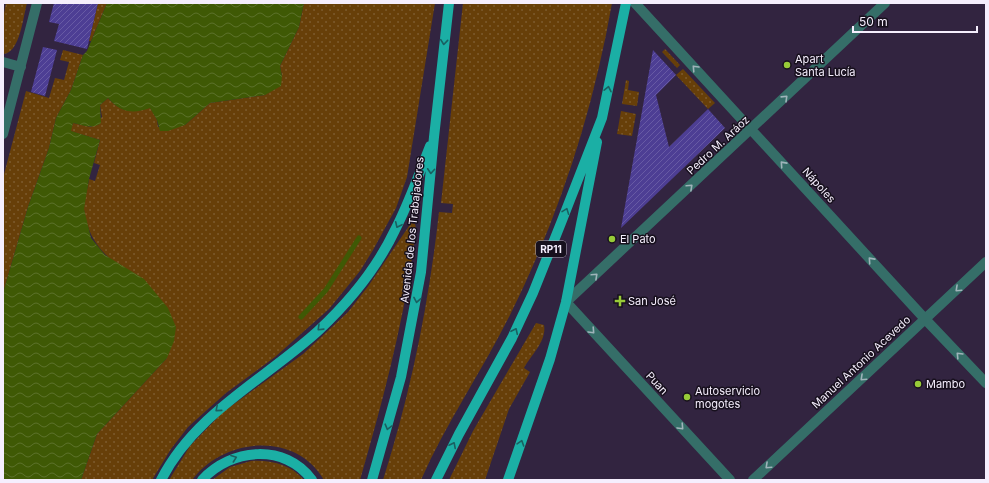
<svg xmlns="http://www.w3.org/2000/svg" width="989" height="483" font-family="Inter,sans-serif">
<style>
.green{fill:url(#green-dots)}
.water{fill:url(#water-waves)}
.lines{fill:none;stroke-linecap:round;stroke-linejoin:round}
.stream{stroke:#3f5905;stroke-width:5}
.building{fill:url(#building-hatch)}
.minor{stroke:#356e68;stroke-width:10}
.major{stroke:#1bafa5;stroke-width:10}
.oneway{stroke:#196061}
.oneway2{stroke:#9fb4ba}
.poi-dot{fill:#98cb38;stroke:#17101d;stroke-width:1.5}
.labels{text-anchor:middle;stroke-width:3;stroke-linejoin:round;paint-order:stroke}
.shield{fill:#17101d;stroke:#b2abba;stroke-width:1}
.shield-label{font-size:10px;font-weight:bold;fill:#f5eefd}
.poi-label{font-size:11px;fill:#f5eefd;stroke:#17101d;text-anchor:start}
.street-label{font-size:11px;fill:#f5eefd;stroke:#17101d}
</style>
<defs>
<pattern id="green-dots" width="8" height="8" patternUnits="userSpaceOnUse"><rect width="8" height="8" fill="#673f09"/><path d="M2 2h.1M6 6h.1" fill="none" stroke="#7d5b2e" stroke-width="1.8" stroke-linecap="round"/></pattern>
<pattern id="water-waves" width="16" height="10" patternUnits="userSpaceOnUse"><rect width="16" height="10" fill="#3f5905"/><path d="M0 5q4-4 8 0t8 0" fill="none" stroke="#5b712a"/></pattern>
<pattern id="building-hatch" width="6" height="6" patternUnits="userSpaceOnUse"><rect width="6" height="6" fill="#4d3e94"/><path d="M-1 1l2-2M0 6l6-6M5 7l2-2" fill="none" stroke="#675aa4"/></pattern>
</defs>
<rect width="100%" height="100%" fill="#322440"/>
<path class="green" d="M6 3H27C23 17 20 52 4 54L3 18Z
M98 3H107L91 41H89Z
M304 3H435L407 177 396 208 373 250 360 271 329 309 275 357 226 393 188 427 171 449 152 480H81L97 434 167 358 114 262C97 249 87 232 84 210 83 201 88 189 89 179L95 181 100 165 94 163 100 140 70 131 73 123 91 127 102 117 100 105 108 98C120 112 134 114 150 107L157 120 158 127 185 125 210 103 265 95 282 76 280 66 299 27Z
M463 3H612C593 112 559 216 510 315 482 371 446 423 421 480H383C411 392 429 303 439 212L452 213 453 204 441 203Z
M665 49 680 65 677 68 662 52Z
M63 50 83 55 71 90 56 118 49 148 28 207 3 293V178L26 91 49 98 55 78 64 80 69 62 60 60Z
M683 69 715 103 708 109 676 75Z
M626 80 629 81 628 90 639 92 637 106 622 104Z
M621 111 636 114 632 136 617 134Z
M411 223 415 224 416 228C406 314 384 397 360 480H324C295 430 223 438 192 480H169L190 446 223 412 303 354 348 312 369 285Z
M536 323 544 325C547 341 531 355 524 368L530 372 509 409 485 480H449L473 431Z
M251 461C271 460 290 464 304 480H212L230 467Z"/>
<path class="water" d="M107 3H304L299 27 280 66 282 76 281 86 265 95 210 103 185 125 168 131H160L157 120 150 108C133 114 121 113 108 98L100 105 101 123C92 130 83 125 73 123L71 131 100 140 89 179 84 209 91 238 105 255 144 279 168 308 176 327 174 341 167 358 97 434 81 480H3V293L28 207 49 148 56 118 71 90 83 55 87 51Z"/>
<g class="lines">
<path class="stream" d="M301 317 326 290 359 238"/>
</g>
<path class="building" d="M54 3H98L87 49 54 41 59 24 49 22Z
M43 47 57 50 45 96 31 92Z
M653 50 676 75 656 95 669 147 708 109 725 128 621 228Z"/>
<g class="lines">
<path class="minor" d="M635 3 925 319 986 383
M3 62 21 67
M3 134 37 3
M730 480 566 302 885 3
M753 480 986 262"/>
<path class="major" d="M161 480C195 413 264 380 318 331 348 303 377 268 395 230 409 203 419 174 430 146
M202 480C231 448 285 443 312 480
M372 480 401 377 421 272 434 137 449 3
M436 480 459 434 512 338 533 293 561 223 602 118 626 3
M508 480 550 359 566 302 597 142"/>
</g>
<defs><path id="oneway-chevron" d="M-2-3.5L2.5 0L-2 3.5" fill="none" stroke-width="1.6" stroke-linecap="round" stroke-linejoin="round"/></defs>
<g class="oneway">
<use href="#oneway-chevron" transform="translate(444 42) rotate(96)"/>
<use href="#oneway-chevron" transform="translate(608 89) rotate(-78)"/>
<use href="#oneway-chevron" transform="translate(431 171) rotate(94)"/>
<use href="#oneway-chevron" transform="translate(566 211) rotate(-69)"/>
<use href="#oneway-chevron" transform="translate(398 225) rotate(115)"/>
<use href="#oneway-chevron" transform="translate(417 300) rotate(100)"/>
<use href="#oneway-chevron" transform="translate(320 328) rotate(136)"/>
<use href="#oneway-chevron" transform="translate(515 331) rotate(-65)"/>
<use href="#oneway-chevron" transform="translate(218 409) rotate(139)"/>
<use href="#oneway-chevron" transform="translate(388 427) rotate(105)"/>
<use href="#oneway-chevron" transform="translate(521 443) rotate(-72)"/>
<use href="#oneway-chevron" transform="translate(453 445) rotate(-63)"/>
<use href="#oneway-chevron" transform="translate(234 458) rotate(-20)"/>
</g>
<g class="oneway2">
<use href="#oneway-chevron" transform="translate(695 68) rotate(-133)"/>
<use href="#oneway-chevron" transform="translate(785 98) rotate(-44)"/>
<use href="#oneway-chevron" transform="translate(783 164) rotate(-132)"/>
<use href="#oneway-chevron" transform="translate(690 187) rotate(-43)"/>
<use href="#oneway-chevron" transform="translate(871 260) rotate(-132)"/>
<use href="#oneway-chevron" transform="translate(595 276) rotate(-43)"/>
<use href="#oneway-chevron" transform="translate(958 289) rotate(137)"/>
<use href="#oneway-chevron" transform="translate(592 331) rotate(47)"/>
<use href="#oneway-chevron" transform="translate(959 355) rotate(-134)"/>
<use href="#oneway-chevron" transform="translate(863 378) rotate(137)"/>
<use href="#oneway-chevron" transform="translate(681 427) rotate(47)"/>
<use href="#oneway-chevron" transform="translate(768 466) rotate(137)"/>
</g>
<g class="poi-dot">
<circle cx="787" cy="65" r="4"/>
<circle cx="612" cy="239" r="4"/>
<path d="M618 295h4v4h4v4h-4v4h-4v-4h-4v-4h4z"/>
<circle cx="918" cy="384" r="4"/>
<circle cx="687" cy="397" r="4"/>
</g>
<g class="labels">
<rect class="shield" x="536" y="241" width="30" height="16" rx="3"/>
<g class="shield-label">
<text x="551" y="253">RP11</text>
</g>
<g class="poi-label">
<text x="795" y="63">Apart<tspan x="795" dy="13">Santa Lucía</tspan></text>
<text x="620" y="243">El Pato</text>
<text x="628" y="305">San José</text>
<text x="926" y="388">Mambo</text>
<text x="695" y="395">Autoservicio<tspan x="695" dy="13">mogotes</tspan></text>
</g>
<g class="street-label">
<text transform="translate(718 145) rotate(-43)" y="4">Pedro M. Aráoz</text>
<text transform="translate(819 185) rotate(48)" y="4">Nápoles</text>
<text transform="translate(412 230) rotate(-84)" y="4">Avenida de los Trabajadores</text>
<text transform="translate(861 362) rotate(-43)" y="4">Manuel Antonio Acevedo</text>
<text transform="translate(657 383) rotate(47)" y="4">Puan</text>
</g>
</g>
<rect width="989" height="483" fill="none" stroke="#f5eefd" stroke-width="8"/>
<path d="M853 26v6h124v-6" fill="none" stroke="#f5eefd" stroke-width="2"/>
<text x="859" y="26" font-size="12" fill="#f5eefd" stroke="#17101d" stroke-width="3" paint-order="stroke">50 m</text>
</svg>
